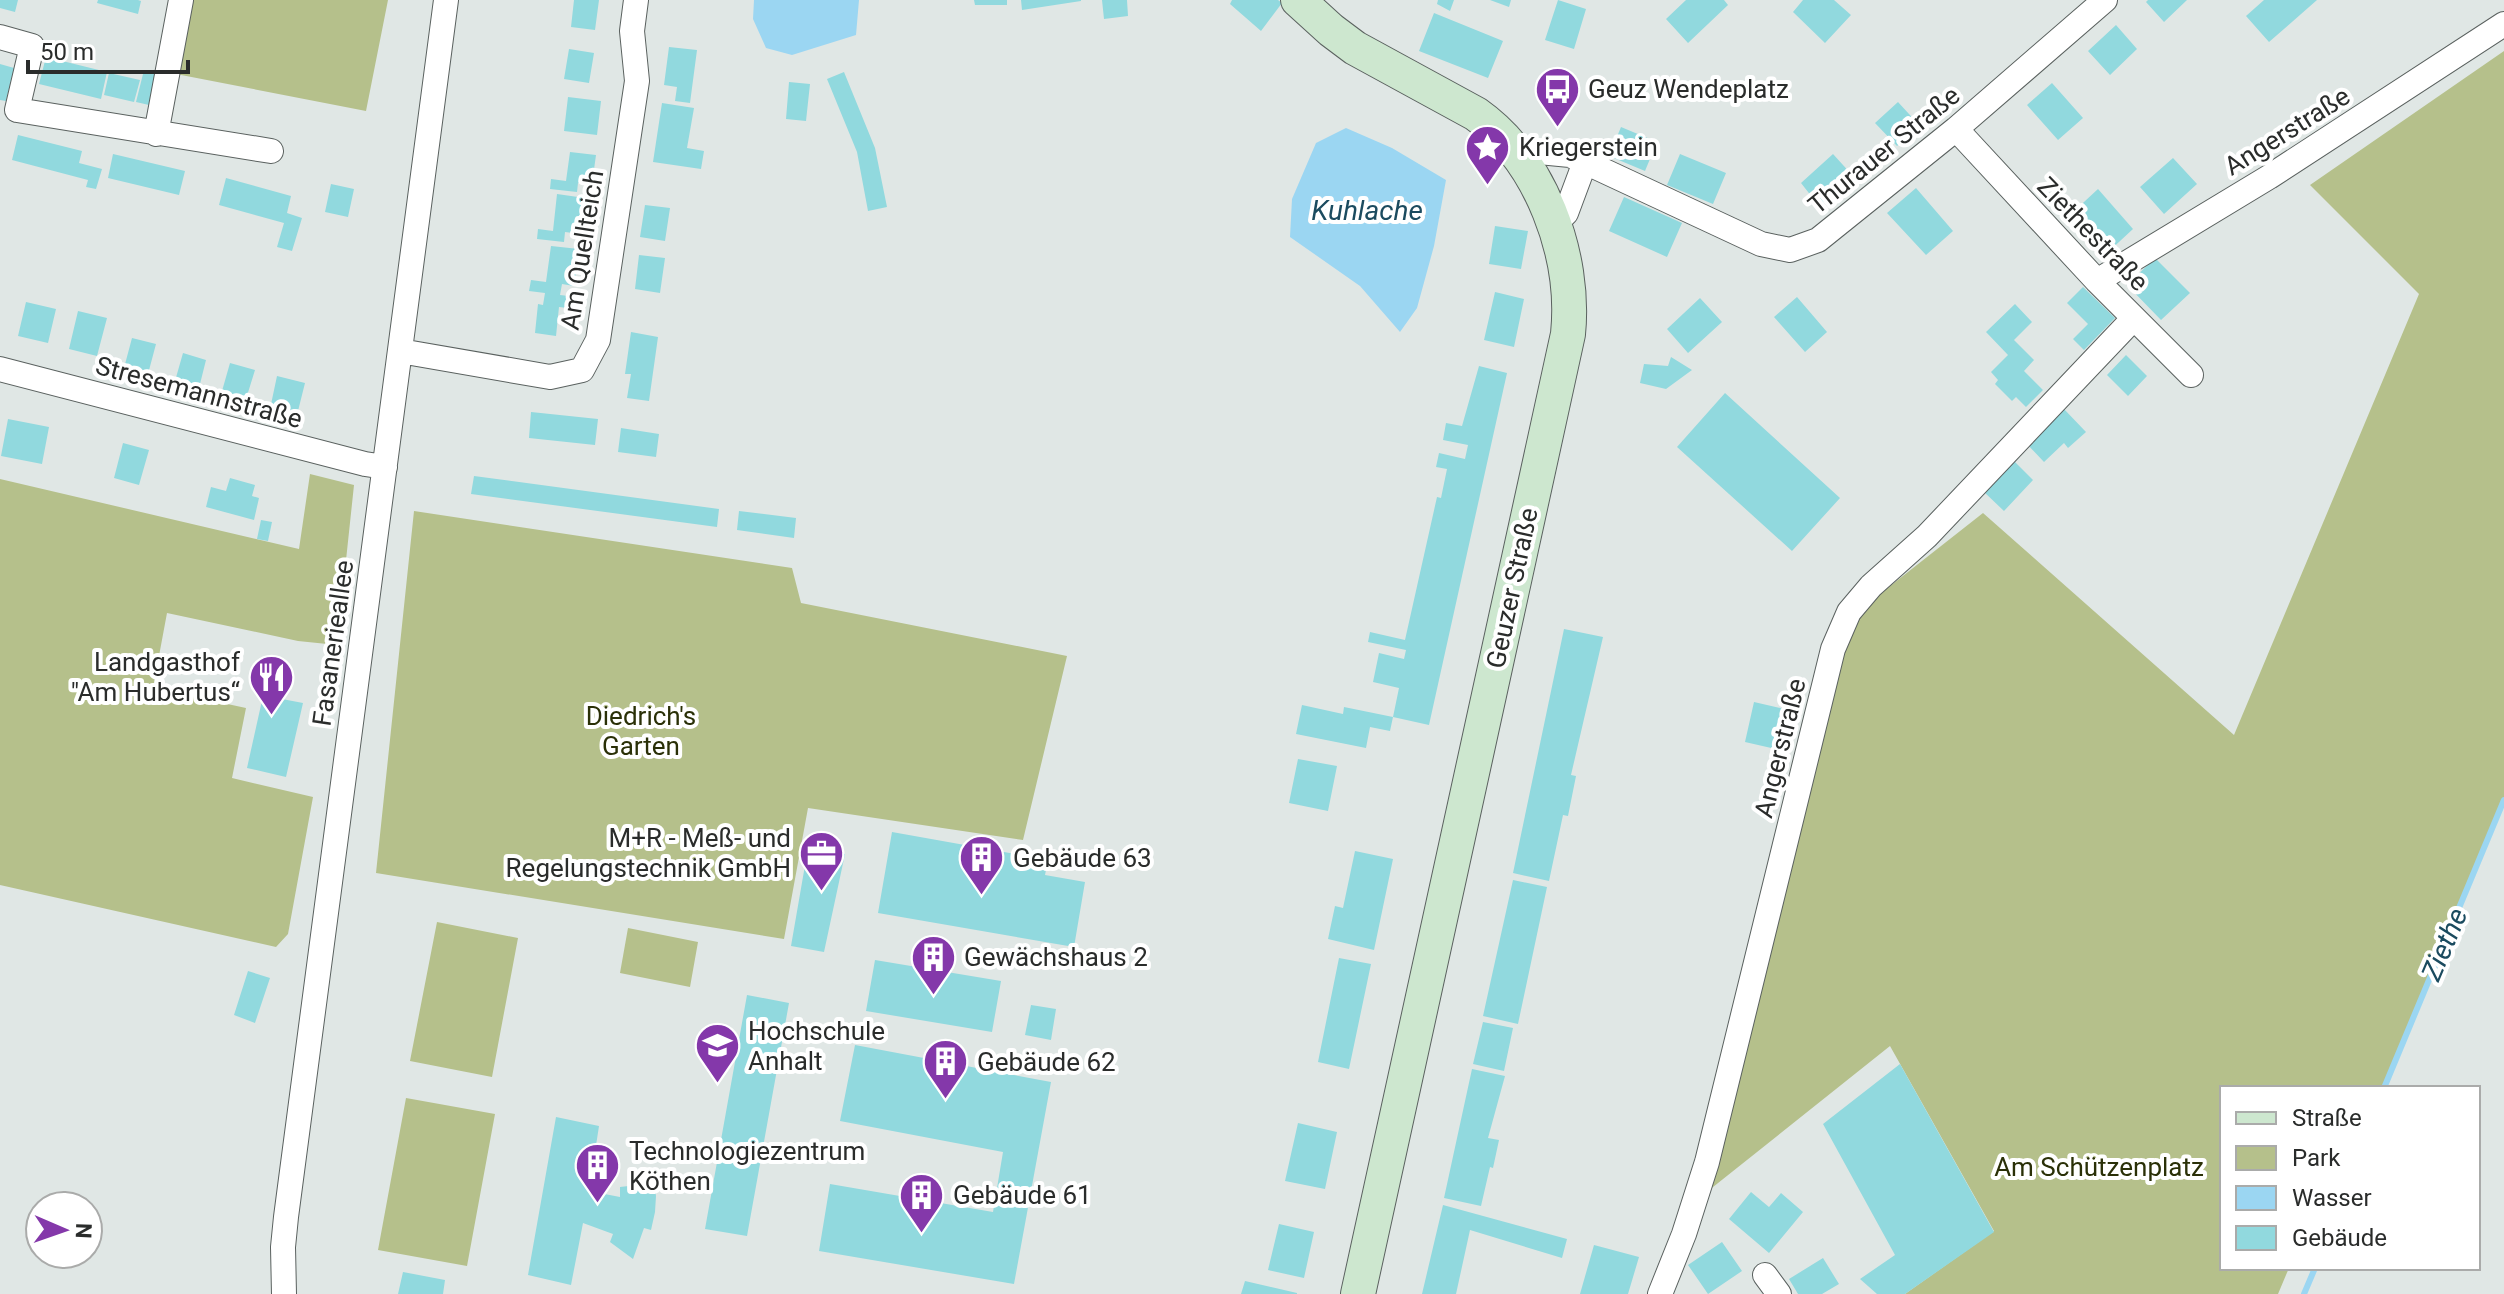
<svg xmlns="http://www.w3.org/2000/svg" width="2504" height="1294" font-family="Roboto,sans-serif">
<style>
.green{fill:#b5c08b}
.water{fill:#9bd6f2}
.lines{fill:none;stroke-linecap:round;stroke-linejoin:round}
.stream{stroke:#9bd6f2;stroke-width:6}
.building{fill:#91d9de}
.minor-casing{stroke:#5a615f;stroke-width:26}
.secondary-casing{stroke:#5a615f;stroke-width:36}
.minor{stroke:#fff;stroke-width:24}
.secondary{stroke:#cde7cf;stroke-width:34}
.labels{text-anchor:middle;stroke-width:8;stroke-linejoin:round;paint-order:stroke}
.poi-label{font-size:26px;fill:#2a2c2b;stroke:#fff;text-anchor:start}
.street-label{font-size:26px;fill:#2a2c2b;stroke:#fff}
.park-label{font-size:26px;fill:#2a3007;stroke:#fff}
.water-label{font-size:28px;font-style:italic;fill:#1b4b5f;stroke:#fff}
</style>
<rect width="100%" height="100%" fill="#e0e7e5"/>
<path class="green" d="M193 0H388L366 111 176 74Z
M2504 51V800L2384 1088H2222V1268H2289L2278 1294H1905L1994 1231 1890 1046 1708 1191 1852 616 1983 513 2234 735 2419 294 2310 185Z
M310 474 354 485 337 645 298 641 167 613 153 688 246 708 232 778 313 797 288 934 276 947 0 885V479L299 549Z
M414 511 792 568 801 603 1067 656 1023 840 808 808 784 939 376 873Z
M437 922 518 938 492 1077 410 1061Z
M628 928 698 942 690 987 620 973Z
M406 1098 495 1114 467 1266 378 1250Z"/>
<path class="water" d="M754 0H859L856 35 792 55 766 48 753 19Z
M1346 128 1392 148 1446 180 1434 246 1417 308 1400 332 1360 286 1290 237 1292 199 1316 143Z"/>
<g class="lines">
<path class="stream" d="M2384 1088 2504 800
M2304 1294 2315 1268"/>
</g>
<path class="building" d="M0 0H18L15 12 0 8Z
M98 0H138L141 1 138 14 97 3Z
M574 0H599L595 30 571 27Z
M974 0H1007V5H975Z
M1021 0H1081V1L1022 10Z
M1102 0H1127L1128 16 1104 19Z
M1232 0H1278L1282 3 1261 31 1230 4Z
M1438 0H1454L1450 11 1437 4Z
M1490 0H1511L1509 7Z
M1558 0 1586 9 1574 49 1545 40Z
M1686 0H1724L1728 5 1688 43 1666 19Z
M1803 0H1834L1851 15 1825 43 1793 12Z
M2148 0H2187L2164 22 2146 2Z
M2264 0H2317L2269 42 2246 16Z
M1434 13 1503 41 1488 78 1419 51Z
M2116 25 2137 49 2110 75 2088 51Z
M669 47 697 50 690 103 675 101 677 87 664 85Z
M569 49 594 53 589 83 564 79Z
M46 57 107 72 101 99 39 84Z
M0 64 14 68 6 101 0 100Z
M144 70 157 74 149 105 136 102Z
M844 72 875 148 887 207 868 211 857 152 827 79Z
M109 73 140 80 134 102 104 95Z
M789 82 810 84 806 121 786 119Z
M2052 83 2083 118 2058 140 2027 105Z
M568 97 601 101 597 135 564 131Z
M1898 102 1920 126 1897 146 1875 123Z
M662 103 694 108 687 148 704 151 701 169 653 162Z
M1621 127 1657 142 1645 171 1609 156Z
M18 135 82 151 79 163 102 169 96 189 86 187 88 180 12 160Z
M570 152 596 155 592 184 578 183 577 192 550 189 551 179 566 181Z
M113 154 185 171 179 195 108 178Z
M1680 154 1726 173 1713 204 1667 185Z
M1833 154 1853 176 1819 206 1801 183Z
M2173 158 2197 184 2164 214 2140 187Z
M226 178 291 196 287 213 302 218 292 251 277 247 284 223 219 205Z
M331 184 354 189 348 217 325 212Z
M1916 188 1953 231 1926 255 1887 213Z
M2098 189 2133 229 2106 254 2071 214Z
M557 194 585 198 581 234 565 232 564 242 537 239 538 229 553 231Z
M1624 197 1682 223 1667 257 1609 231Z
M645 205 670 208 665 241 640 237Z
M1495 226 1528 231 1521 269 1489 264Z
M551 246 579 249 574 286 562 284 560 295 577 297 576 309 559 307 556 336 535 333 538 304 543 305 545 293 529 291 531 280 546 282Z
M639 255 665 258 660 293 635 289Z
M2155 258 2190 293 2161 320 2127 285Z
M2083 287 2115 318 2084 350 2073 339 2088 324 2067 303Z
M1495 292 1524 299 1514 347 1484 340Z
M1797 297 1827 332 1805 352 1774 317Z
M1700 298 1722 322 1688 353 1667 329Z
M26 302 56 309 48 343 18 336Z
M2015 304 2032 322 2014 340 2034 360 2024 371 2043 390 2026 407 2016 397 2012 401 1995 384 1998 380 1991 372 2008 355 1986 332Z
M78 311 107 318 97 356 69 349Z
M631 332 658 337 649 401 627 398 631 374H625Z
M132 338 156 344 148 374 124 368Z
M183 353 206 360 199 388 175 381Z
M2126 355 2147 376 2128 396 2107 375Z
M1671 357 1692 370 1666 389 1640 383 1644 364 1668 366Z
M230 363 255 370 246 399 222 391Z
M1479 366 1507 373 1429 725 1393 717 1399 688 1373 682 1379 653 1404 659 1406 650 1368 642 1370 632 1405 640 1437 497 1441 498 1447 469 1436 467 1439 453 1465 459 1468 445 1443 440 1446 423 1462 426Z
M277 376 305 383 297 415 270 409Z
M1725 393 1840 498 1792 551 1677 447Z
M2063 408 2086 432 2068 448 2064 443 2044 462 2026 443Z
M531 412 598 419 595 445 529 438Z
M8 419 49 427 42 464 1 456Z
M621 428 659 434 656 457 618 452Z
M123 443 149 450 139 485 114 478Z
M2013 460 2033 480 2004 511 1983 491Z
M474 476 719 509 717 527 471 494Z
M230 478 255 485 252 496 259 498 254 520 206 507 211 487 226 491Z
M739 511 796 518 794 538 737 530Z
M261 520 272 522 268 541 257 539Z
M1564 629 1603 637 1571 775 1576 776 1568 816 1563 815 1549 881 1513 873Z
M271 684 285 687 282 699 303 703 286 777 247 768 263 696 268 697Z
M1754 702 1793 711 1784 751 1745 742Z
M1302 705 1343 714 1344 707 1393 717 1390 731 1370 727 1366 748 1296 734Z
M1298 759 1337 766 1328 811 1289 803Z
M892 832 1048 860 1045 875 1085 882 1074 947 878 913Z
M808 848 845 854 824 952 791 946Z
M1355 851 1393 859 1374 950 1328 939 1335 906 1343 908Z
M1513 880 1547 887 1518 1024 1483 1016Z
M1339 958 1371 964 1349 1069 1318 1062Z
M875 960 1001 981 992 1032 866 1011Z
M248 971 270 978 255 1023 234 1015Z
M747 995 789 1003 747 1236 705 1229Z
M1031 1005 1056 1009 1051 1040 1025 1035Z
M1483 1022 1513 1028 1504 1071 1473 1064Z
M855 1045 1051 1082 1014 1284 819 1251 830 1184 993 1212 1003 1152 840 1121Z
M1900 1064 1994 1232 1905 1294H1877L1860 1279 1895 1255 1823 1124Z
M1472 1069 1505 1076 1488 1138 1499 1140 1493 1168 1490 1167 1481 1206 1444 1198Z
M556 1117 599 1126 589 1191 620 1197V1187L654 1183 656 1196 655 1212 651 1230 644 1228 633 1259 610 1242 613 1234 583 1223 571 1285 528 1275Z
M1298 1123 1337 1132 1325 1189 1285 1181Z
M1751 1192 1769 1207 1781 1193 1803 1212 1769 1253 1729 1219Z
M1443 1205 1567 1239 1562 1258 1470 1230 1456 1294H1422Z
M1279 1224 1314 1232 1304 1278 1268 1270Z
M1722 1242 1742 1271 1708 1294 1688 1265Z
M1594 1245 1639 1257 1628 1294H1580Z
M1823 1258 1839 1284 1822 1294H1798L1789 1279Z
M403 1272 445 1280 443 1294H398Z
M1245 1281 1297 1293V1294H1241Z"/>
<g class="lines">
<defs>
<path id="minor" d="M0 37 32 46 17 110 271 151
M1956 129 2097 281 2191 375
M156 134 181 0
M1523 160 1539 152 1570 155 1761 244 1790 250 1818 240 1956 129 2105 0
M1553 226 1566 213 1585 162
M2097 281 2269 177 2504 24
M400 351 550 377 582 370 598 340 637 81 632 31 636 0
M0 369 365 464 385 467
M1765 1275 1779 1294
M284 1294 283 1247 286 1217 446 0
M1660 1294 1684 1234 1707 1162 1833 649 1849 612 1871 586 1927 536 2134 318"/>
<path id="secondary" d="M1298 0 1331 30 1355 48 1476 114C1541 160 1576 255 1568 334L1358 1294"/>
</defs>
<use href="#minor" class="minor-casing"/>
<use href="#secondary" class="secondary-casing"/>
<use href="#minor" class="minor"/>
<use href="#secondary" class="secondary"/>
</g>
<defs>
<symbol id="bus-pin" viewBox="-11 -11 22 30"><path d="M0 17L-7.5 6A9.5 9.5 0 1 1 7.5 6Z" fill="#8438aa" stroke="#fff"/><path d="M-5-6H5V4H4V6H2V4H-2V6H-4V4H-5ZM-3.5-4V0h7V-4ZM-3.5 1.2v1.5H-2V1.2ZM2 1.2v1.5H3.5V1.2Z" fill="#fff"/></symbol>
<symbol id="sight-pin" viewBox="-11 -11 22 30"><path d="M0 17L-7.5 6A9.5 9.5 0 1 1 7.5 6Z" fill="#8438aa" stroke="#fff"/><path d="M0-6L1.8-2.2L6-1.7L2.9 1.2L3.7 5.4L0 3.3L-3.7 5.4L-2.9 1.2L-6-1.7L-1.8-2.2Z" fill="#fff"/></symbol>
<symbol id="restaurant-pin" viewBox="-11 -11 22 30"><path d="M0 17L-7.5 6A9.5 9.5 0 1 1 7.5 6Z" fill="#8438aa" stroke="#fff"/><path d="M-5-6h1v4h1v-4h1v4h1v-4h1v5L-1.5 .5V6h-2V.5L-5-1ZM5-6V6H3V1.5H1.5Q1.5-4 5-6Z" fill="#fff"/></symbol>
<symbol id="office-pin" viewBox="-11 -11 22 30"><path d="M0 17L-7.5 6A9.5 9.5 0 1 1 7.5 6Z" fill="#8438aa" stroke="#fff"/><path d="M-6-3h4V-5.5h4V-3h4V5H-6ZM-1-4.5V-3h2v-1.5ZM-6 0V1H6V0Z" fill="#fff"/></symbol>
<symbol id="building-pin" viewBox="-11 -11 22 30"><path d="M0 17L-7.5 6A9.5 9.5 0 1 1 7.5 6Z" fill="#8438aa" stroke="#fff"/><path d="M-4-6H4V6H1V3H-1V6H-4ZM-2.5-4.3h1.7v1.8h-1.7ZM.8-4.3h1.7v1.8H.8ZM-2.5-1h1.7V.8h-1.7ZM.8-1h1.7V.8H.8Z" fill="#fff"/></symbol>
<symbol id="university-pin" viewBox="-11 -11 22 30"><path d="M0 17L-7.5 6A9.5 9.5 0 1 1 7.5 6Z" fill="#8438aa" stroke="#fff"/><path d="M0-5L7-2L0 1L-7-2ZM-4 1L0 2.5L4 1V4Q0 6-4 4Z" fill="#fff"/></symbol>
</defs>
<g fill-rule="evenodd">
<use href="#bus-pin" x="1532" y="64" width="51" height="69"/>
<use href="#sight-pin" x="1462" y="122" width="51" height="69"/>
<use href="#restaurant-pin" x="246" y="652" width="51" height="69"/>
<use href="#office-pin" x="796" y="828" width="51" height="69"/>
<use href="#building-pin" x="956" y="832" width="51" height="69"/>
<use href="#building-pin" x="908" y="932" width="51" height="69"/>
<use href="#university-pin" x="692" y="1020" width="51" height="69"/>
<use href="#building-pin" x="920" y="1036" width="51" height="69"/>
<use href="#building-pin" x="572" y="1140" width="51" height="69"/>
<use href="#building-pin" x="896" y="1170" width="51" height="69"/>
</g>
<g class="labels">
<g class="poi-label">
<text x="1588" y="98">Geuz Wendeplatz</text>
<text x="1519" y="156">Kriegerstein</text>
<text x="240" y="671" text-anchor="end">Landgasthof<tspan x="240" dy="30">"Am Hubertus“</tspan></text>
<text x="791" y="847" text-anchor="end">M+R - Meß- und<tspan x="791" dy="30">Regelungstechnik GmbH</tspan></text>
<text x="1013" y="867">Gebäude 63</text>
<text x="964" y="966">Gewächshaus 2</text>
<text x="748" y="1040">Hochschule<tspan x="748" dy="30">Anhalt</tspan></text>
<text x="977" y="1071">Gebäude 62</text>
<text x="629" y="1160">Technologiezentrum<tspan x="629" dy="30">Köthen</tspan></text>
<text x="953" y="1204">Gebäude 61</text>
</g>
<g class="street-label">
<text transform="translate(2287 131) rotate(-32)" y="9">Angerstraße</text>
<text transform="translate(1884 150) rotate(-39)" y="9">Thurauer Straße</text>
<text transform="translate(2093 234) rotate(46)" y="9">Ziethestraße</text>
<text transform="translate(582 250) rotate(-81)" y="9">Am Quellteich</text>
<text transform="translate(199 392) rotate(15)" y="9">Stresemannstraße</text>
<text transform="translate(1512 588) rotate(-78)" y="9">Geuzer Straße</text>
<text transform="translate(333 643) rotate(-82)" y="9">Fasanerieallee</text>
<text transform="translate(1780 748) rotate(-76)" y="9">Angerstraße</text>
</g>
<g class="park-label">
<text x="641" y="725">Diedrich's<tspan x="641" dy="30">Garten</tspan></text>
<text x="2099" y="1176">Am Schützenplatz</text>
</g>
<g class="water-label">
<text x="1367" y="220">Kuhlache</text>
<text transform="translate(2444 944) rotate(-67)" y="10">Ziethe</text>
</g>
</g>
<rect x="2220" y="1086" width="260" height="184" fill="#ffffff" stroke="#aaabaa" stroke-width="2"/>
<rect x="2236" y="1112" width="40" height="12" fill="#cde7cf" stroke="#aaabaa" stroke-width="2"/>
<text x="2292" y="1126" font-size="24" fill="#2a2c2b">Straße</text>
<rect x="2236" y="1146" width="40" height="24" fill="#b5c08b" stroke="#aaabaa" stroke-width="2"/>
<text x="2292" y="1166" font-size="24" fill="#2a2c2b">Park</text>
<rect x="2236" y="1186" width="40" height="24" fill="#9bd6f2" stroke="#aaabaa" stroke-width="2"/>
<text x="2292" y="1206" font-size="24" fill="#2a2c2b">Wasser</text>
<rect x="2236" y="1226" width="40" height="24" fill="#91d9de" stroke="#aaabaa" stroke-width="2"/>
<text x="2292" y="1246" font-size="24" fill="#2a2c2b">Gebäude</text>
<g transform="translate(64 1230) rotate(92)"><circle r="38" fill="#ffffff" stroke="#aaabaa" stroke-width="2"/>
<path d="M0-6L14 30L0 20L-14 30Z" fill="#8438aa"/>
<text y="-12" font-size="22" font-weight="bold" text-anchor="middle" fill="#2a2c2b">N</text>
</g>
<path d="M28 60v12h160v-12" fill="none" stroke="#2a2c2b" stroke-width="4"/>
<text x="40" y="60" font-size="24" fill="#2a2c2b" stroke="#ffffff" stroke-width="6" paint-order="stroke">50 m</text>
</svg>
